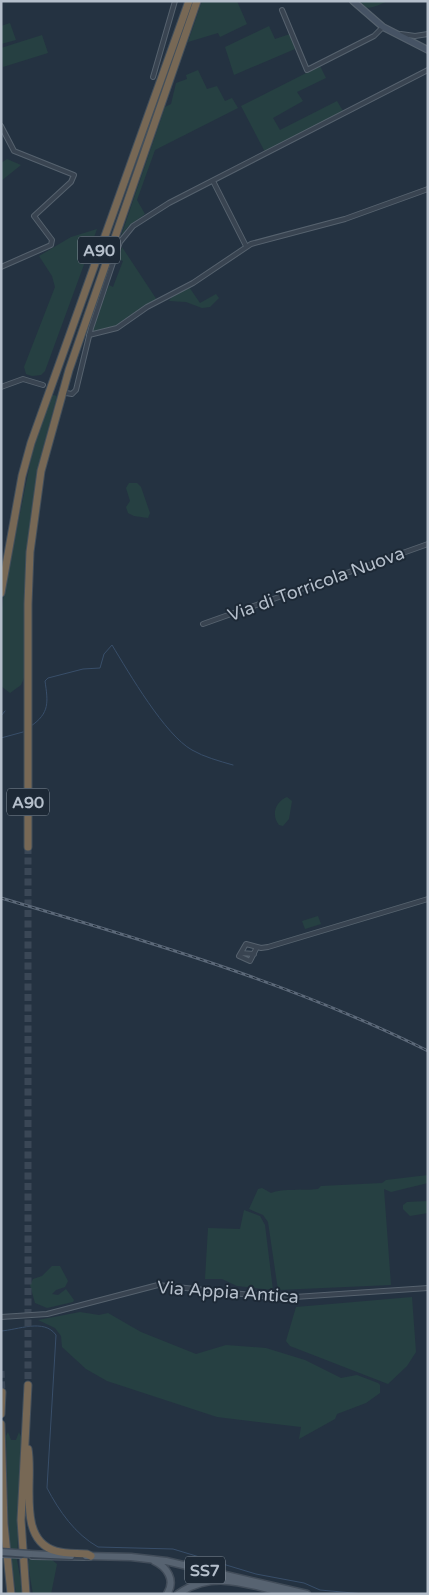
<svg xmlns="http://www.w3.org/2000/svg" width="429" height="1595" font-family="'Varela Round',sans-serif">
<style>
.green{fill:#264042}
.lines{fill:none;stroke-linecap:round;stroke-linejoin:round}
.stream{stroke:#384e69;stroke-width:1}
.motorway-tunnel{stroke:#3a4756;stroke-width:7;stroke-dasharray:7 3.5;stroke-linecap:butt}
.minor-casing{stroke:#56626e;stroke-width:6}
.secondary-casing{stroke:#56626e;stroke-width:8}
.primary-casing{stroke:#424d5a;stroke-width:9}
.motorway-casing{stroke:#434f5b;stroke-width:9}
.minor{stroke:#394451;stroke-width:4}
.secondary{stroke:#465364;stroke-width:5.5}
.primary{stroke:#576371;stroke-width:6}
.motorway{stroke:#776855;stroke-width:7}
.rail-casing{stroke:#5b6878;stroke-width:3}
.rail{stroke:#1d2936;stroke-width:1;stroke-dasharray:4;stroke-linecap:butt}
.minor-bridge-casing{stroke:#56626e;stroke-width:6;stroke-linecap:butt}
.primary-bridge-casing{stroke:#424d5a;stroke-width:9;stroke-linecap:butt}
.minor-bridge{stroke:#394451;stroke-width:4}
.primary-bridge{stroke:#576371;stroke-width:6}
.labels{text-anchor:middle;stroke-width:4;stroke-linejoin:round;paint-order:stroke}
.shield{fill:#1d2936;stroke:#87929e;stroke-width:1}
.shield-label{font-size:16px;font-weight:bold;fill:#b5bfcb}
.street-label{font-size:18px;fill:#b5bfcb;stroke:#1d2936}
</style>
<rect width="100%" height="100%" fill="#243241"/>
<path class="green" d="M202 1H237L247 24 220 37 218 33 188 42Z
M356 1H388C375 6 367 13 356 1Z
M10 23 16 40 1 44V26Z
M269 26 275 39 290 34 295 49 234 75 225 47Z
M42 35 48 53 3 67 1 48Z
M320 66 326 78 297 92 303 101 273 118 280 130 337 101 343 111 265 152 241 106Z
M198 70 207 89 217 86 225 101 232 98 238 108 155 150 137 200 145 214 127 228 121 236 165 107 171 104 176 83 187 79 186 75Z
M7 159 21 165 1 181V163Z
M97 229 45 371 41 375 32 376 26 374 24 367 55 287 52 276 39 256 71 237Z
M122 247 157 300 115 327 91 333 109 285 113 287 123 261 118 259Z
M189 287 200 303 216 294 219 298 210 307 202 308 186 302 169 301 173 295Z
M50 394 57 396 42 452 28 539 24 678 21 685 10 693 1 686V615L4 592 32 454Z
M129 483H137L141 487 150 513 148 518 134 516 128 513 126 507 130 501 126 488Z
M287 797 292 801 289 819 283 826 279 825C271 815 275 802 287 797Z
M318 916 321 924 305 929 302 921Z
M428 1175V1183L391 1192 384 1189 391 1285 278 1290 268 1222 263 1215 249 1209 258 1189 262 1188 271 1193C282 1188 305 1191 318 1189L321 1186 382 1183 386 1180Z
M428 1201V1213L410 1216 403 1209V1205L407 1202Z
M244 1210 260 1216 265 1225 273 1290 237 1286 222 1279H205L208 1228 240 1229Z
M52 1266H60L68 1281 65 1287 56 1290 52 1294 58 1295 66 1289 74 1300 73 1302 47 1308 35 1303 30 1285 33 1279 42 1276Z
M412 1297 416 1352 407 1366 388 1384 290 1346 286 1341 296 1307Z
M80 1312 99 1315 108 1313 141 1332 196 1354 226 1345 266 1348 305 1360 341 1378 357 1375 378 1383 380 1385V1393L366 1403 337 1414 335 1419 299 1439 301 1427 217 1417 107 1381 86 1369 62 1347 61 1336 55 1328 38 1320Z
M8 1432 11 1440H16L19 1432 22 1439 17 1560 23 1594H16L9 1543 6 1436Z
M35 1558 52 1560 57 1564 51 1594H33L28 1565 29 1559Z"/>
<g class="lines">
<path class="stream" d="M1 716 5 711
M31 726C50 713 48 702 45 681L48 678 83 669 100 668 104 654 112 645C129 673 165 735 192 750 204 757 219 761 233 765
M1 738 23 732
M1 1331C18 1330 44 1318 56 1335L47 1488C59 1511 75 1534 98 1547L173 1549 256 1574 304 1583 320 1590 364 1594"/>
<path class="motorway-tunnel" d="M28 847V1385
M1 1371 2 1392"/>
<defs>
<path id="minor" d="M282 10 307 70 374 36 383 27
M401 34 415 36 428 34
M153 77 175 1
M1 126 14 151 74 175 71 182 34 216 52 240 51 245 1 267
M213 181 246 246
M89 335 117 328 147 307 193 283 251 244 345 219 428 189
M1 387 23 379 43 385
M66 393 72 394 76 390 91 328 120 242 133 226 169 203 428 70
M203 624 428 544
M257 947 250 961 239 956 246 944 261 948 268 947 428 899
M241 953 254 954
M1 1317 47 1314 158 1285 280 1298 428 1288
M32 1557 90 1558"/>
<path id="secondary" d="M353 1 383 27 428 50"/>
<path id="primary" d="M30 1554 71 1556
M86 1556 131 1557 166 1561 307 1594
M154 1561C167 1567 176 1580 167 1594
M178 1594C214 1569 249 1585 288 1594"/>
<path id="motorway" d="M1 593 22 476 31 443 189 1
M28 847V604L30 552 41 471 69 370 197 1
M1 1414 2 1392
M1 1424 4 1524 11 1594
M28 1449C34 1479 16 1540 56 1551 66 1554 77 1553 87 1554L91 1556
M26 1594 21 1520 28 1385"/>
</defs>
<use href="#minor" class="minor-casing"/>
<use href="#secondary" class="secondary-casing"/>
<use href="#primary" class="primary-casing"/>
<use href="#motorway" class="motorway-casing"/>
<use href="#minor" class="minor"/>
<use href="#secondary" class="secondary"/>
<use href="#primary" class="primary"/>
<use href="#motorway" class="motorway"/>
<defs>
<path id="rail" d="M1 898C146 941 292 983 428 1051"/>
</defs>
<use href="#rail" class="rail-casing"/>
<use href="#rail" class="rail"/>
<defs>
<path id="minor-bridge" d="M1 1555 22 1556"/>
<path id="primary-bridge" d="M1 1552 30 1554"/>
</defs>
<use href="#minor-bridge" class="minor-bridge-casing"/>
<use href="#primary-bridge" class="primary-bridge-casing"/>
<use href="#minor-bridge" class="minor-bridge"/>
<use href="#primary-bridge" class="primary-bridge"/>
</g>
<g class="labels">
<g class="shield">
<rect x="78" y="236.5" width="42" height="27" rx="4"/>
<rect x="7" y="788.5" width="42" height="27" rx="4"/>
<rect x="185" y="1556.5" width="40" height="27" rx="4"/>
</g>
<g class="shield-label">
<text x="99" y="256">A90</text>
<text x="28" y="808">A90</text>
<text x="205" y="1576">SS7</text>
</g>
<g class="street-label">
<text transform="translate(316 584) rotate(-20)" y="6">Via di Torricola Nuova</text>
<text transform="translate(228 1292) rotate(4)" y="6">Via Appia Antica</text>
</g>
</g>
<rect width="429" height="1595" fill="none" stroke="#b5bfcb" stroke-width="5"/>
</svg>
